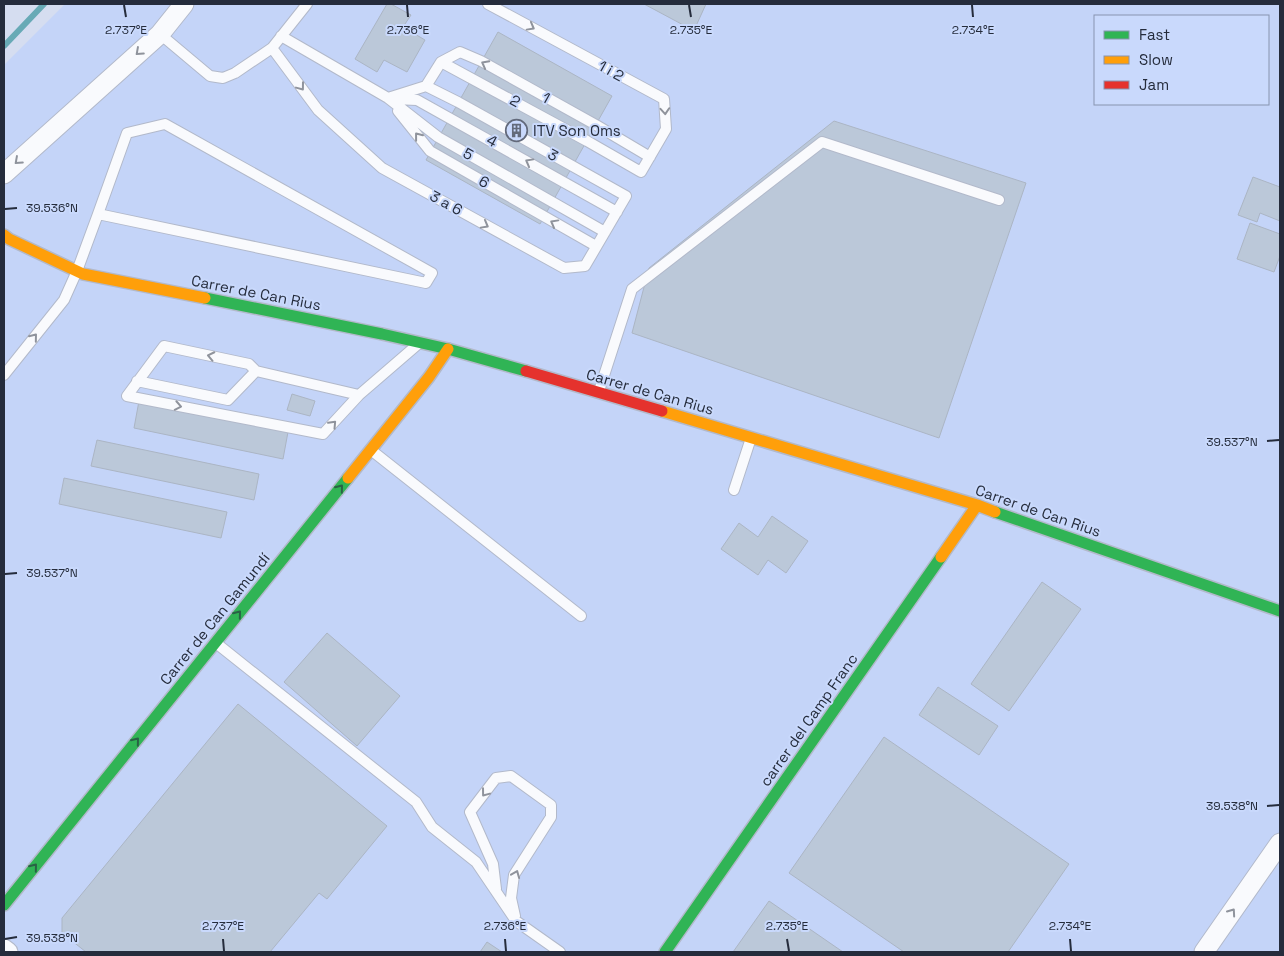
<svg xmlns="http://www.w3.org/2000/svg" width="1284" height="956" font-family="'Space Grotesk',sans-serif">
<style>
.built{fill:#c4d4f8;fill-rule:evenodd}
.lines{fill:none;stroke-linecap:round;stroke-linejoin:round}
.stream{stroke:#68aab6;stroke-width:6}
.building{fill:#bbc8d9;stroke:#abb5c4}
.lane-casing{stroke:#b2b9ca;stroke-width:12}
.street-casing{stroke:#b2b9ca;stroke-width:21}
.fast-casing{stroke:#b2b9ca;stroke-width:14}
.slow-casing{stroke:#b2b9ca;stroke-width:14}
.jam-casing{stroke:#b2b9ca;stroke-width:14}
.lane{stroke:#f9fafd;stroke-width:10}
.street{stroke:#f9fafd;stroke-width:19}
.fast{stroke:#30b455;stroke-width:11}
.slow{stroke:#ff9f0a;stroke-width:11}
.jam{stroke:#e5322d;stroke-width:11}
.oneway{stroke:#8f939c}
.oneway2{stroke:#296246}
.ticks{fill:none;stroke:#252c3c;stroke-width:2}
.labels{text-anchor:middle;stroke-width:4;stroke-linejoin:round;paint-order:stroke}
.street-label{font-size:15px;fill:#252c3c;stroke:#c9d9fc}
.poi-label{font-size:15px;fill:#252c3c;stroke:#c9d9fc;text-anchor:start}
.ticks-label{font-size:12px;text-anchor:middle;fill:#252c3c;stroke:#c9d9fc;stroke-width:4;stroke-linejoin:round;paint-order:stroke}
</style>
<rect width="100%" height="100%" fill="#d5ddf0"/>
<path class="built" d="M65 4H1280V952H4V65ZM1095 16H1268V104H1095Z"/>
<g class="lines">
<path class="stream" d="M4 46 44 4"/>
</g>
<path class="building" d="M387 4H391L411 15 403 27 425 40 407 72 384 60 377 72 355 59Z
M644 4H706L696 26 687 27Z
M498 32 612 96 540 224 426 160Z
M834 121 1026 183 939 438 632 333 649 268Z
M1253 177 1280 187V221L1260 213 1257 222 1238 215Z
M1250 223 1280 234V256L1274 272 1237 259Z
M292 394 315 401 310 416 287 410Z
M139 401 288 432 283 459 134 428Z
M97 440 259 474 254 500 91 466Z
M64 478 227 512 221 538 59 504Z
M772 516 808 541 786 573 768 560 758 575 721 549 739 523 758 537Z
M1042 582 1081 609 1009 711 971 684Z
M327 633 400 696 357 746 284 682Z
M938 687 998 726 979 755 919 715Z
M238 704 387 826 327 899 319 893 270 952H86L62 933V918Z
M884 737 1069 864 1008 952H904L789 873Z
M769 901 843 952H733Z
M487 942 502 952H480Z"/>
<g class="lines">
<defs>
<path id="lane" d="M160 34 210 76 223 78 235 73 272 48 307 4
M281 36 388 98 438 137 605 232
M272 48 318 110 382 168 564 268 585 266 626 196 458 102 426 86
M441 62 587 141 641 172 666 129 664 99 488 4
M388 98 426 86 441 62 460 52 481 61 596 125 650 157
M394 99 417 100 617 212
M398 111 430 151 596 246
M4 375 64 300 77 271 98 214 426 283 432 273 165 124 127 133 98 214
M137 381 228 400 256 371
M599 391 632 289 822 142 999 200
M359 395 323 434 127 396 164 346 249 364 256 371 359 395 417 345
M371 450 581 616
M734 490 751 438
M216 643 416 802 432 827 476 862 516 921 560 952
M496 889 493 864 470 812 496 778 511 776 551 805V817L514 875 511 898 515 916"/>
<path id="street" d="M4 174 160 34 184 4
M4 949 8 952
M1204 952 1280 843"/>
<path id="fast" d="M205 298 382 334 448 349 526 371
M995 512 1280 611
M4 905 348 478
M665 952 941 557"/>
<path id="slow" d="M4 235 9 239 83 274 205 298
M662 411 977 505 995 512
M348 478 429 377 448 349
M941 557 977 505"/>
<path id="jam" d="M526 371 662 411"/>
</defs>
<use href="#lane" class="lane-casing"/>
<use href="#street" class="street-casing"/>
<use href="#fast" class="fast-casing"/>
<use href="#slow" class="slow-casing"/>
<use href="#jam" class="jam-casing"/>
<use href="#lane" class="lane"/>
<use href="#street" class="street"/>
<use href="#fast" class="fast"/>
<use href="#slow" class="slow"/>
<use href="#jam" class="jam"/>
</g>
<defs><path id="oneway-chevron" d="M-2-3.5L2.5 0L-2 3.5" fill="none" stroke-width="1.6" stroke-linecap="round" stroke-linejoin="round" transform="scale(1.25)"/></defs>
<g class="oneway">
<use href="#oneway-chevron" transform="translate(531 27) rotate(29)"/>
<use href="#oneway-chevron" transform="translate(139 52) rotate(138)"/>
<use href="#oneway-chevron" transform="translate(485 64) rotate(-152)"/>
<use href="#oneway-chevron" transform="translate(301 87) rotate(53)"/>
<use href="#oneway-chevron" transform="translate(665 111) rotate(86)"/>
<use href="#oneway-chevron" transform="translate(418 136) rotate(-128)"/>
<use href="#oneway-chevron" transform="translate(18 161) rotate(138)"/>
<use href="#oneway-chevron" transform="translate(529 162) rotate(-151)"/>
<use href="#oneway-chevron" transform="translate(554 223) rotate(-151)"/>
<use href="#oneway-chevron" transform="translate(485 225) rotate(29)"/>
<use href="#oneway-chevron" transform="translate(34 337) rotate(-51)"/>
<use href="#oneway-chevron" transform="translate(211 356) rotate(-168)"/>
<use href="#oneway-chevron" transform="translate(178 406) rotate(11)"/>
<use href="#oneway-chevron" transform="translate(333 424) rotate(-47)"/>
<use href="#oneway-chevron" transform="translate(485 793) rotate(127)"/>
<use href="#oneway-chevron" transform="translate(516 874) rotate(-68)"/>
<use href="#oneway-chevron" transform="translate(1232 912) rotate(-55)"/>
</g>
<g class="oneway2">
<use href="#oneway-chevron" transform="translate(340 488) rotate(-51)"/>
<use href="#oneway-chevron" transform="translate(238 614) rotate(-51)"/>
<use href="#oneway-chevron" transform="translate(136 741) rotate(-51)"/>
<use href="#oneway-chevron" transform="translate(34 867) rotate(-51)"/>
</g>
<path class="ticks" d="M124 5 126 17M407 5 408 17M689 5 691 17M972 5 973 17M5 209 17 208M1267 441 1279 440M5 574 17 573M1267 806 1279 805M5 939 17 937M223 939 224 951M505 939 506 951M787 939 789 951M1070 939 1071 951"/>
<defs>
<symbol id="building-ring" viewBox="-11 -11 22 22"><circle r="9.5" fill="#c9d9fc" stroke="#636a7b" stroke-width="1.5"/><path d="M-4-6H4V6H1V3H-1V6H-4ZM-2.5-4.3h1.7v1.8h-1.7ZM.8-4.3h1.7v1.8H.8ZM-2.5-1h1.7V.8h-1.7ZM.8-1h1.7V.8H.8Z" fill="#636a7b"/></symbol>
</defs>
<g fill-rule="evenodd">
<use href="#building-ring" x="504" y="118" width="25" height="25"/>
</g>
<g class="labels">
<g class="street-label">
<text transform="translate(611 71) rotate(29)" y="5">1 i 2</text>
<text transform="translate(546 98) rotate(29)" y="5">1</text>
<text transform="translate(515 101) rotate(29)" y="5">2</text>
<text transform="translate(492 141) rotate(29)" y="5">4</text>
<text transform="translate(468 154) rotate(29)" y="5">5</text>
<text transform="translate(553 155) rotate(29)" y="5">3</text>
<text transform="translate(484 182) rotate(30)" y="5">6</text>
<text transform="translate(446 203) rotate(29)" y="5">3 a 6</text>
<text transform="translate(256 293) rotate(11)" y="5">Carrer de Can Rius</text>
<text transform="translate(650 392) rotate(16)" y="5">Carrer de Can Rius</text>
<text transform="translate(1038 511) rotate(19)" y="5">Carrer de Can Rius</text>
<text transform="translate(215 619) rotate(-51)" y="5">Carrer de Can Gamundí</text>
<text transform="translate(809 720) rotate(-55)" y="5">carrer del Camp Franc</text>
</g>
<g class="poi-label">
<text x="533" y="136">ITV Son Oms</text>
</g>
</g>
<g class="ticks-label">
<text x="126" y="34">2.737°E</text>
<text x="408" y="34">2.736°E</text>
<text x="691" y="34">2.735°E</text>
<text x="973" y="34">2.734°E</text>
<text x="52" y="212">39.536°N</text>
<text x="1232" y="446">39.537°N</text>
<text x="52" y="577">39.537°N</text>
<text x="1232" y="810">39.538°N</text>
<text x="223" y="930">2.737°E</text>
<text x="505" y="930">2.736°E</text>
<text x="787" y="930">2.735°E</text>
<text x="1070" y="930">2.734°E</text>
<text x="52" y="942">39.538°N</text>
</g>
<rect width="1284" height="956" fill="none" stroke="#252c3c" stroke-width="10"/>
<rect x="1094" y="15" width="175" height="90" fill="#c9d9fc" stroke="#8794af"/>
<rect x="1104" y="31" width="25" height="8" fill="#30b455" stroke="#8794af"/>
<text x="1139" y="40" font-size="15" fill="#252c3c">Fast</text>
<rect x="1104" y="56" width="25" height="8" fill="#ff9f0a" stroke="#8794af"/>
<text x="1139" y="65" font-size="15" fill="#252c3c">Slow</text>
<rect x="1104" y="81" width="25" height="8" fill="#e5322d" stroke="#8794af"/>
<text x="1139" y="90" font-size="15" fill="#252c3c">Jam</text>
</svg>
